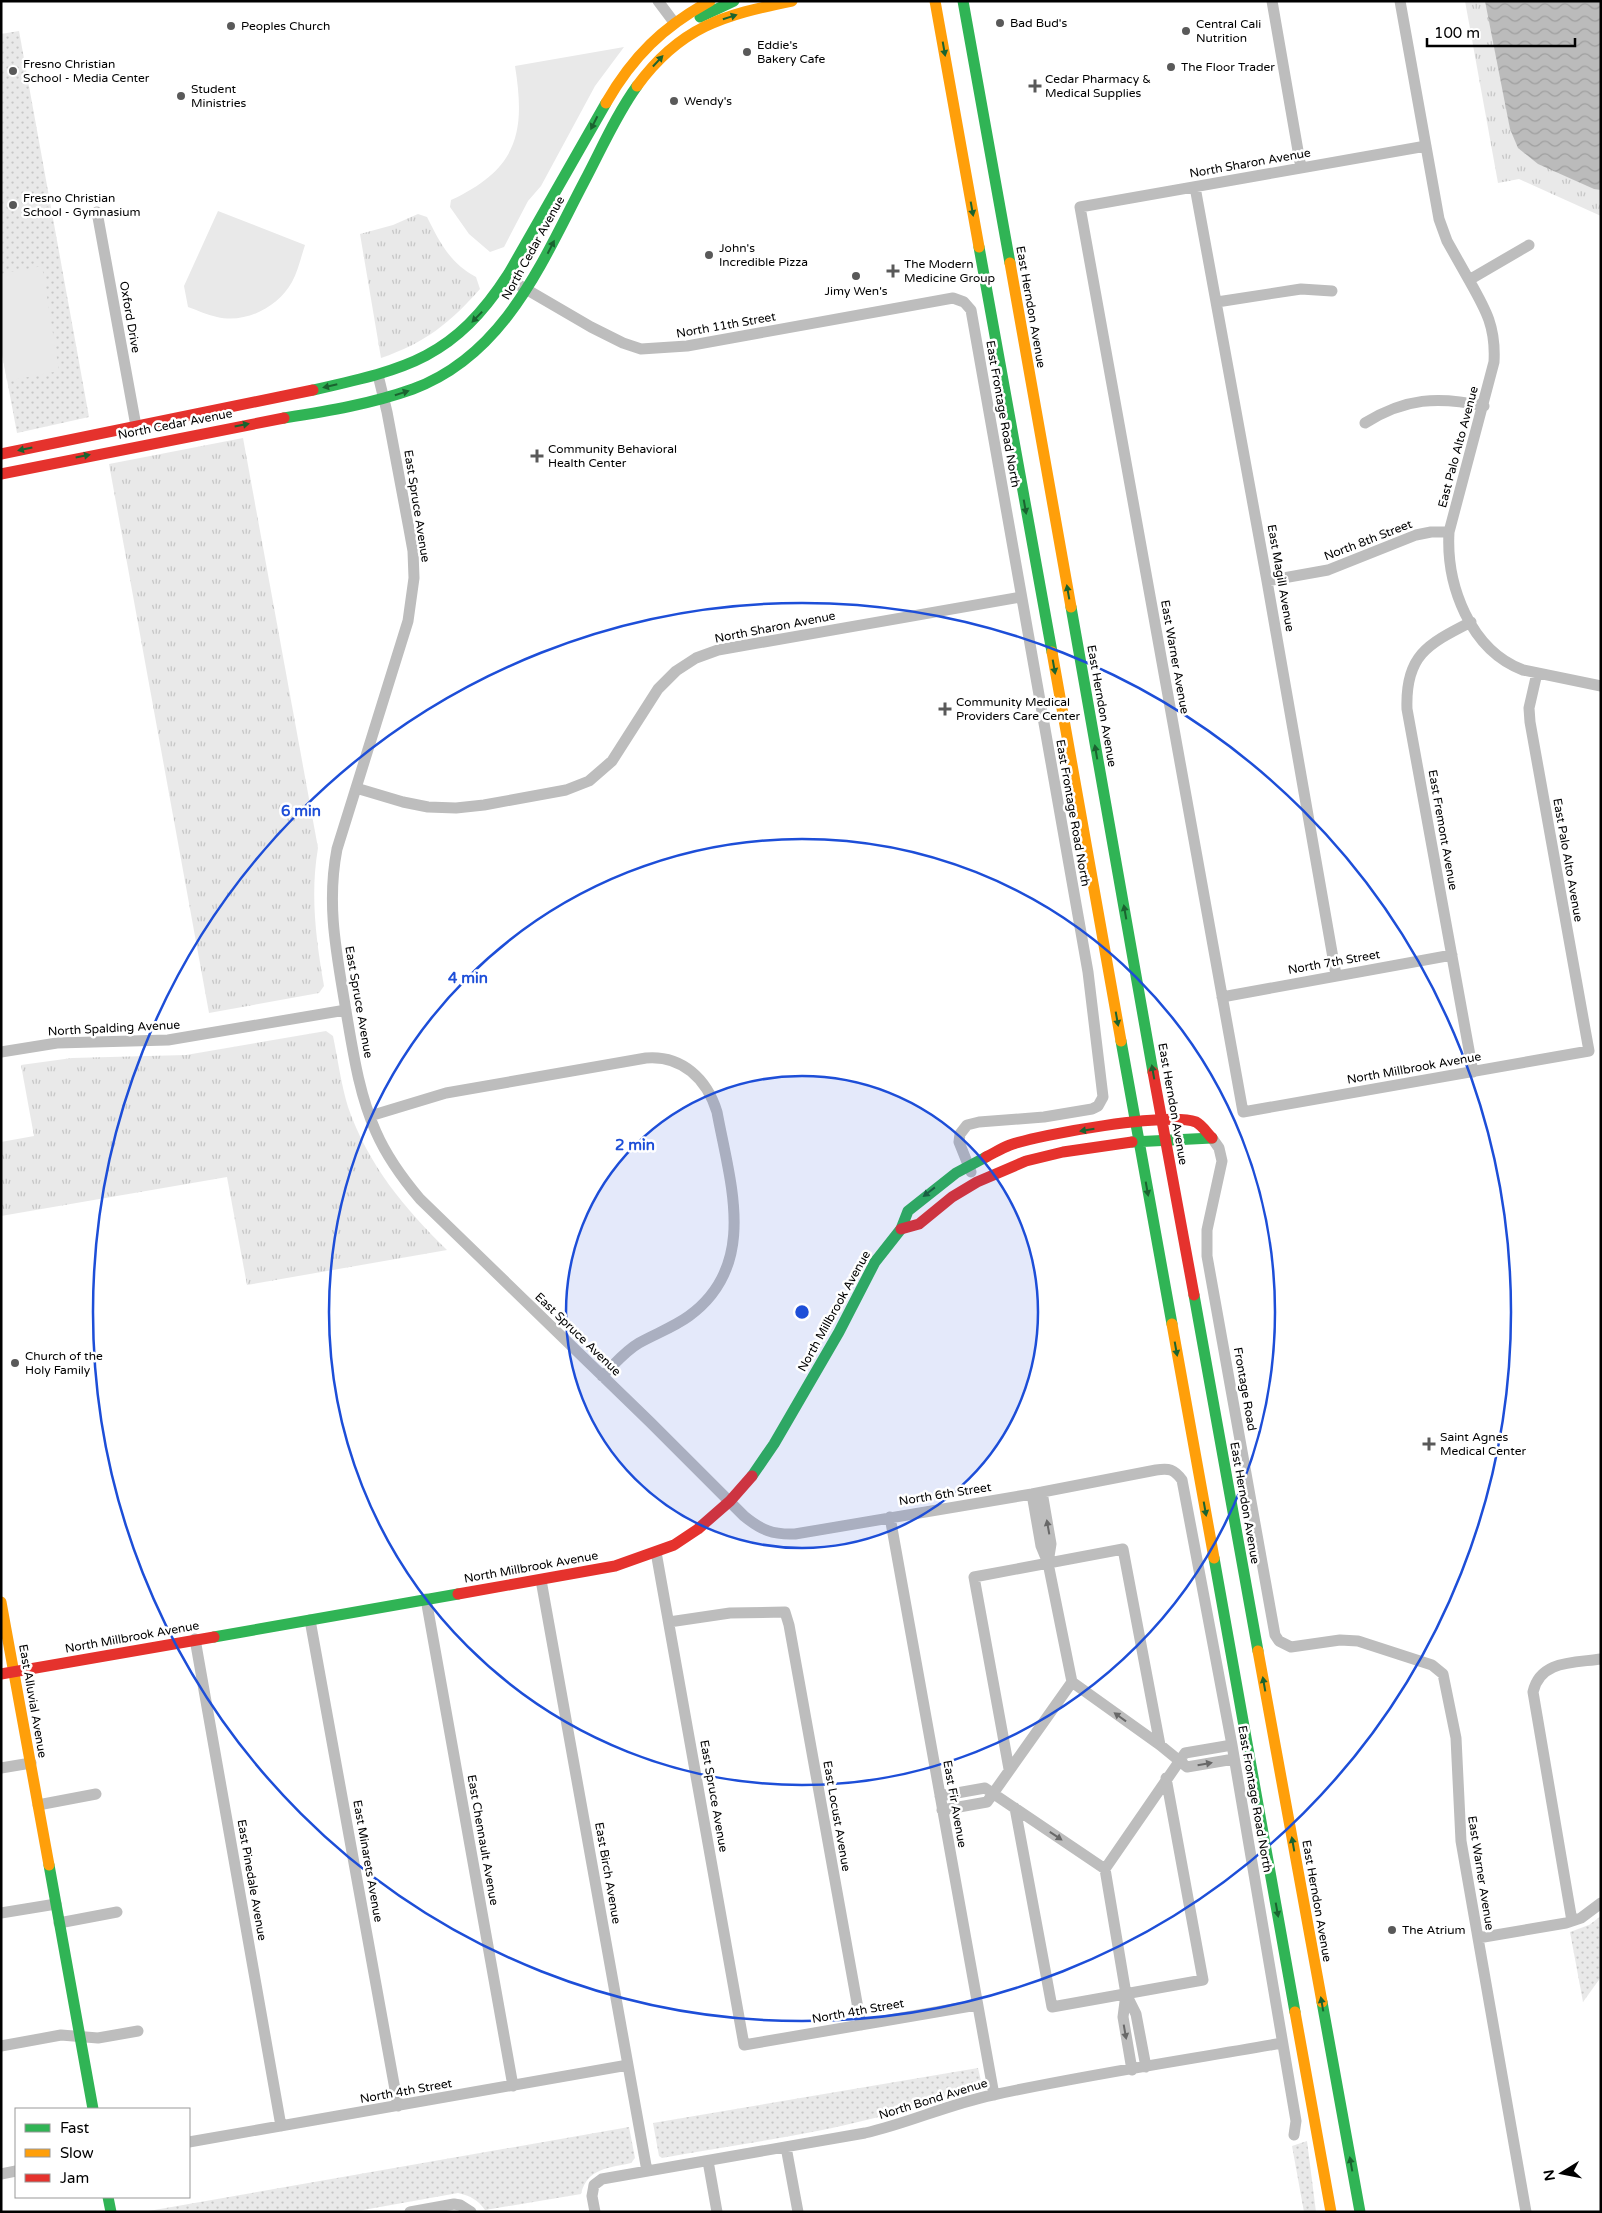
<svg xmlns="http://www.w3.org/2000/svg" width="1602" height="2213" font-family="'Varela Round',sans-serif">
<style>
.grass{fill:url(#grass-tufts)}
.park{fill:url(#park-dots)}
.pitch{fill:#e9e9e9}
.water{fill:url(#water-waves)}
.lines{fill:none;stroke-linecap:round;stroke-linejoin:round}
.street{stroke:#bdbdbd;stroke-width:11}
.fast{stroke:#30b455;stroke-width:11}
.slow{stroke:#ff9f0a;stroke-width:11}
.jam{stroke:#e5322d;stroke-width:11}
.oneway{fill:#1a632f}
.oneway2{fill:#686868}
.ring{fill:none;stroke:#1d4ed8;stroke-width:2.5}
.poi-dot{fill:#595959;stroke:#fff;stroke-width:2}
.labels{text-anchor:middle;stroke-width:5;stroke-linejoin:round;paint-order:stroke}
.poi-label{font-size:12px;fill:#000;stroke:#fff;text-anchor:start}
.street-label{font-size:12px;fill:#000;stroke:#fff}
.centre{fill:#1d4ed8;stroke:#fff;stroke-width:2.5}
.ring-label{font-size:15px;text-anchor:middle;font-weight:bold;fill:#1d4ed8;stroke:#fff;stroke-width:5;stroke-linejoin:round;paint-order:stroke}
</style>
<defs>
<pattern id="grass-tufts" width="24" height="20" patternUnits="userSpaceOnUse" patternTransform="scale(1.25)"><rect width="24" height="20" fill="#e9e9e9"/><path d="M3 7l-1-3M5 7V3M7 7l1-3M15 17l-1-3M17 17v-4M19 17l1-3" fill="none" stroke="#c6c6c6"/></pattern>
<pattern id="park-dots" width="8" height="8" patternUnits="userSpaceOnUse" patternTransform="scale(1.25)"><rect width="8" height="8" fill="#e9e9e9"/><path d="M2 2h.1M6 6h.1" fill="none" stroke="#c6c6c6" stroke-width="1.8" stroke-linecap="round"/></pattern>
<pattern id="water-waves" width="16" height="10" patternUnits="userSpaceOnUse" patternTransform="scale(1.25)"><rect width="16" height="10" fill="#bbb"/><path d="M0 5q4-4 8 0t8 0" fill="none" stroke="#9f9f9f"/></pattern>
</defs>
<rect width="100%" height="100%" fill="#fff"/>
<path class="grass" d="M1465 1H1601V216L1519 179 1498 183Z
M418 214 427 217C440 243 450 263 476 277L480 289C450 323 425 343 381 358L360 234 393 225Z
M243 438 318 848C310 895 316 939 324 986L319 993 209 1013 109 464Z
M326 1031 333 1036C338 1060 341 1084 348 1107 368 1165 405 1209 447 1250L247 1285 227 1177 1 1216V1142L34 1136 21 1065 72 1058 186 1055Z"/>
<path class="park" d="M19 31 89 417 17 433 1 348V34Z
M1601 1916V1977L1583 2002 1570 1932 1589 1925Z
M978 2068 981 2081 980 2087C969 2093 955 2093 944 2097 853 2130 756 2141 662 2158L659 2156 653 2123Z
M629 2127 635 2158 631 2163C609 2168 587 2168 581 2194L485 2210C478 2200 471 2196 458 2193L352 2212H143Z
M1307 2141 1316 2212H1304L1292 2146Z"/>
<path class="pitch" d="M624 47 595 86 541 186 528 201 504 247 490 252 469 234 450 207 451 200C517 169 526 134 515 66Z
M218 211 305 245C301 257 298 271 292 282 278 307 246 324 217 317 207 315 197 310 188 307L184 286Z
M42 266 59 371 7 381 1 348V274Z"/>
<path class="water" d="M1485 1H1601V190L1594 189 1538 164 1518 148 1510 129Z"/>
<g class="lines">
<path class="street" d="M658 1 673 21
M1272 1 1301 168
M1400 1 1439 219 1447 241 1469 280
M1426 146 1080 207 1243 1112 1589 1051 1530 722 1529 708 1537 673
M1195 187 1267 581 1336 975
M97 212 136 426
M1529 245 1469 280C1486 310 1496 327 1494 362L1449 532C1446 585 1470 650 1523 670L1601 686
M507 278 591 327 623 343 641 349 687 346 953 298 964 302 971 310 1088 972 1103 1097 1098 1106 1092 1109 1044 1117 979 1122 967 1125 960 1134 959 1142 971 1172
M1217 302 1301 289 1332 291
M378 375 387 412 409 529 413 551 414 578 408 621 337 849C326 906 337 955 346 1011 353 1052 359 1094 376 1132 387 1157 403 1179 420 1199L650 1422 744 1516C761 1530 773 1535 795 1534L1032 1494 1156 1470C1169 1468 1174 1469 1182 1480L1232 1745 1296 2121 1294 2135
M1365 423C1405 398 1438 396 1484 406
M1267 581 1328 570 1416 535 1431 532H1449
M1471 622C1428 644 1405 655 1407 709L1473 1072
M356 788 403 802 428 807 456 808 484 805 566 790 589 781 612 761 658 689 676 671 696 658 718 650 1021 597
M1222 997 1452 955
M1 1052 57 1043 168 1040 346 1010
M370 1116 446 1093 646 1058C682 1055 707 1079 717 1112 730 1183 759 1265 689 1316 674 1327 655 1334 639 1343 625 1351 614 1365 602 1376
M1212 1138 1219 1148 1222 1161 1207 1230V1256L1275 1635 1279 1641 1291 1647 1340 1640 1358 1641 1432 1665 1443 1674 1456 1738 1461 1841 1526 2212
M1042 1492 1051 1544 1048 1563
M1032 1494 1041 1546 1048 1563 1072 1682
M890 1517 994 2095
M656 1552 744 2045 977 2005
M541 1580 647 2171
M426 1599 513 2086
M310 1620 398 2106
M669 1622 730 1613 785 1612 789 1625 861 2025
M195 1639 281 2126
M1 1768 31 1763
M1009 1769 974 1577 1123 1549 1160 1745
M940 1796 985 1788 1105 1869 1185 1753 1232 1745
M38 1805 96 1794
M1015 1808 1052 2007 1203 1980 1166 1778
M942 1810 987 1802 1072 1682 1160 1745 1187 1767 1234 1759
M1105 1869 1126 1994 1123 2017 1132 2070
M1 1913 56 1904
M1572 1921 1533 1692C1540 1660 1574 1663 1601 1659
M59 1923 117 1912
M1478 1938 1566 1923 1581 1918 1601 1903
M1126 1994 1136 2014 1146 2067
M1 2046 61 2035 98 2038 138 2031
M189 2142 628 2065
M786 2147 798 2212
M708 2161 717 2212
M1 2174 16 2171
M410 2212 454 2204 460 2205 471 2212
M595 2212 592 2196 594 2185 602 2179 865 2133C909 2123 949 2104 993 2095 1089 2074 1186 2060 1282 2043"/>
<path class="fast" d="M963 1 1010 263
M700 17 734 1
M979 247 1052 652
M313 390C406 369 454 359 509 273L606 103
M284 418C328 411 371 404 413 389 505 355 542 262 584 182 601 150 616 115 637 86
M1071 607 1153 1072
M1121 1041 1172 1324
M1132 1142 1212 1138
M1194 1295 1258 1651
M752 1476 774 1444 839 1332 875 1262 901 1229 908 1211 956 1173 986 1157
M1214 1558 1295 2012
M214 1637 458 1594
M49 1865 93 2109
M1322 2002 1360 2212
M108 2197 111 2212"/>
<path class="slow" d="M935 1 979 247
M637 86C680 27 723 15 792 1
M606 103C633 56 663 27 710 1
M1010 263 1071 607
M1052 652 1121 1041
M1172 1324 1214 1558
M1 1602 49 1865
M1258 1651 1322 2002
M1295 2012 1331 2212"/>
<path class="jam" d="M1 454 313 390
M1 474 284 418
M1153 1072 1194 1295
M986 1157C994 1153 1002 1148 1010 1145 1041 1134 1168 1112 1196 1122 1202 1125 1207 1133 1212 1138
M901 1229 919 1224 952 1197 977 1182 1026 1161 1063 1152 1132 1142
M458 1594 615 1566 674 1545 698 1529 730 1501 752 1476
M1 1674 214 1637"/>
</g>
<defs><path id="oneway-solid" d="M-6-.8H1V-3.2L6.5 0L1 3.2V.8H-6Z" transform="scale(1.25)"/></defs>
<g class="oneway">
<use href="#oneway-solid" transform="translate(730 17) rotate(-18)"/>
<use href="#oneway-solid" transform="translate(944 49) rotate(80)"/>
<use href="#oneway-solid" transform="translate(658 61) rotate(-47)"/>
<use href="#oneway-solid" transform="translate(594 123) rotate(117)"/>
<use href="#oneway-solid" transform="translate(972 209) rotate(80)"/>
<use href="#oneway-solid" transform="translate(551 247) rotate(-63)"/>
<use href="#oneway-solid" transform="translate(477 317) rotate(134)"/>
<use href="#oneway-solid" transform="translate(330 386) rotate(167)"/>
<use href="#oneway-solid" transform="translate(402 393) rotate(-17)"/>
<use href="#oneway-solid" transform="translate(242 425) rotate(-11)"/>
<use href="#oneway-solid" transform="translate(25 449) rotate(168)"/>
<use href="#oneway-solid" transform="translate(83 456) rotate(-11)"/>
<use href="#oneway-solid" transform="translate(1025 507) rotate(80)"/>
<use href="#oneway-solid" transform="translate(1068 592) rotate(-100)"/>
<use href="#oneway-solid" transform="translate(1054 667) rotate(80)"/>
<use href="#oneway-solid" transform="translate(1096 752) rotate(-100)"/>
<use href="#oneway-solid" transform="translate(1125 912) rotate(-100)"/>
<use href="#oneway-solid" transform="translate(1117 1019) rotate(80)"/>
<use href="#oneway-solid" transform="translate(1153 1072) rotate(-100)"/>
<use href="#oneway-solid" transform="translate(1087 1130) rotate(171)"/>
<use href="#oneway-solid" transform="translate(1147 1189) rotate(80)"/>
<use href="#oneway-solid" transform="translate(929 1192) rotate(142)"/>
<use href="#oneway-solid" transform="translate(1176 1349) rotate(80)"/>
<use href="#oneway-solid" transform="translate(1205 1509) rotate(80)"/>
<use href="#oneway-solid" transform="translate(1264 1684) rotate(-100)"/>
<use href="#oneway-solid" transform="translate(1293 1844) rotate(-100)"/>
<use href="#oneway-solid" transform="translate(1277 1910) rotate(80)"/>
<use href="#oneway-solid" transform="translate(1322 2004) rotate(-100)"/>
<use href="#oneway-solid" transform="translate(1351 2164) rotate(-100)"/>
</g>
<g class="oneway2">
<use href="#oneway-solid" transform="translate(1048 1527) rotate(-100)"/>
<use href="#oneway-solid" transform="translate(1120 1717) rotate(-144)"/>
<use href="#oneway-solid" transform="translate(1205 1764) rotate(-10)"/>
<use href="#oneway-solid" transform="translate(1056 1836) rotate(34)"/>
<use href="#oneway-solid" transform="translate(1125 2032) rotate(80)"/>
</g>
<circle cx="802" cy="1312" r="236" fill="#1d4ed8" fill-opacity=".12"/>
<g class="ring">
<circle cx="802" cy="1312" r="236"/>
<circle cx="802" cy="1312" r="473"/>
<circle cx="802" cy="1312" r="709"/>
</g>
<g class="poi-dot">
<circle cx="1000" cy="23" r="5"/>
<circle cx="231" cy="26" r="5"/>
<circle cx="1186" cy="31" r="5"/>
<circle cx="747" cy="52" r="5"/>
<circle cx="1171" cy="67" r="5"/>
<circle cx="13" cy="71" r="5"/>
<path d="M1032.5 78.5h5v5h5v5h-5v5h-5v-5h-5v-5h5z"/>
<circle cx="181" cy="96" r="5"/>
<circle cx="674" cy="101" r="5"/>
<circle cx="13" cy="205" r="5"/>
<circle cx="709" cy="255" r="5"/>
<path d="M890.5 263.5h5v5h5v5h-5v5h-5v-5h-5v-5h5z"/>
<circle cx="856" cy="276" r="5"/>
<path d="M534.5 448.5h5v5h5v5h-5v5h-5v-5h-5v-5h5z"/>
<path d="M942.5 701.5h5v5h5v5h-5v5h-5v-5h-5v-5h5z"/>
<circle cx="15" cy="1363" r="5"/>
<path d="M1426.5 1436.5h5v5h5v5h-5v5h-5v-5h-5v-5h5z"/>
<circle cx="1392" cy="1930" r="5"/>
</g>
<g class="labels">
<g class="poi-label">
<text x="1010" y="27">Bad Bud's</text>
<text x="1196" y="28">Central Cali<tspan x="1196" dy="14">Nutrition</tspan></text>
<text x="241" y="30">Peoples Church</text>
<text x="757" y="49">Eddie's<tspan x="757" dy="14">Bakery Cafe</tspan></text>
<text x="23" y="68">Fresno Christian<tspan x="23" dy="14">School - Media Center</tspan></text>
<text x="1181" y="71">The Floor Trader</text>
<text x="1045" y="83">Cedar Pharmacy &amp;<tspan x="1045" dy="14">Medical Supplies</tspan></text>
<text x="191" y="93">Student<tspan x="191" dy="14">Ministries</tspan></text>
<text x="684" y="105">Wendy's</text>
<text x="23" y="202">Fresno Christian<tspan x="23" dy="14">School - Gymnasium</tspan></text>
<text x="719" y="252">John's<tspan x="719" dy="14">Incredible Pizza</tspan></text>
<text x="904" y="268">The Modern<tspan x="904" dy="14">Medicine Group</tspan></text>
<text x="856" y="295" text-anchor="middle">Jimy Wen's</text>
<text x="548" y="453">Community Behavioral<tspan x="548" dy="14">Health Center</tspan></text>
<text x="956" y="706">Community Medical<tspan x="956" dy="14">Providers Care Center</tspan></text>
<text x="25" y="1360">Church of the<tspan x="25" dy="14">Holy Family</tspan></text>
<text x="1440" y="1441">Saint Agnes<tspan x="1440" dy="14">Medical Center</tspan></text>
<text x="1402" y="1934">The Atrium</text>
</g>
<g class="street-label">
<text transform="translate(1250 163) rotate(-10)" y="4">North Sharon Avenue</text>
<text transform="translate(533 248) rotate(-61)" y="4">North Cedar Avenue</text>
<text transform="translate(1031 307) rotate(80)" y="4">East Herndon Avenue</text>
<text transform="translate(130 317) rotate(80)" y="4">Oxford Drive</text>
<text transform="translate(726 325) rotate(-10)" y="4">North 11th Street</text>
<text transform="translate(1003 414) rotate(80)" y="4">East Frontage Road North</text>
<text transform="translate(175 424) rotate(-11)" y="4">North Cedar Avenue</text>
<text transform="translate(1458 447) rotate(-75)" y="4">East Palo Alto Avenue</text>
<text transform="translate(417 506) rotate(81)" y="4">East Spruce Avenue</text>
<text transform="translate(1368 540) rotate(-21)" y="4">North 8th Street</text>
<text transform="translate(1281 578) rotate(80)" y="4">East Magill Avenue</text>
<text transform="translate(775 627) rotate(-11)" y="4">North Sharon Avenue</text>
<text transform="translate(1175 657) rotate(80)" y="4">East Warner Avenue</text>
<text transform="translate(1102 706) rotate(80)" y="4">East Herndon Avenue</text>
<text transform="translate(1073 813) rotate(80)" y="4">East Frontage Road North</text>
<text transform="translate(1443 830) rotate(80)" y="4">East Fremont Avenue</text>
<text transform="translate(1568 860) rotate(80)" y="4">East Palo Alto Avenue</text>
<text transform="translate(1334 962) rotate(-10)" y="4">North 7th Street</text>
<text transform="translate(359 1002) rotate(80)" y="4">East Spruce Avenue</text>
<text transform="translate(114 1028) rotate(-3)" y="4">North Spalding Avenue</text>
<text transform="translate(1414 1068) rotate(-10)" y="4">North Millbrook Avenue</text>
<text transform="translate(1173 1104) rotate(80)" y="4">East Herndon Avenue</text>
<text transform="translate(834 1311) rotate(-61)" y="4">North Millbrook Avenue</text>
<text transform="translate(578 1334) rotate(44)" y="4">East Spruce Avenue</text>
<text transform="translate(1245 1389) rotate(80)" y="4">Frontage Road</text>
<text transform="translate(945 1494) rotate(-9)" y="4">North 6th Street</text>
<text transform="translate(1245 1503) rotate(80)" y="4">East Herndon Avenue</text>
<text transform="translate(531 1567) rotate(-10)" y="4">North Millbrook Avenue</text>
<text transform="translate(132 1637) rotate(-10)" y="4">North Millbrook Avenue</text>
<text transform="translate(33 1701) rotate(80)" y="4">East Alluvial Avenue</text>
<text transform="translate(714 1796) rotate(80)" y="4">East Spruce Avenue</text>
<text transform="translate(1255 1799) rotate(80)" y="4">East Frontage Road North</text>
<text transform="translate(955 1804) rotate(80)" y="4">East Fir Avenue</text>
<text transform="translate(837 1816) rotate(80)" y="4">East Locust Avenue</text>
<text transform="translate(483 1840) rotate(80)" y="4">East Chennault Avenue</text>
<text transform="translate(368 1861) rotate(80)" y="4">East Minarets Avenue</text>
<text transform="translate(608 1873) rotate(80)" y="4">East Birch Avenue</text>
<text transform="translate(1481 1873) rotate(81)" y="4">East Warner Avenue</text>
<text transform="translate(252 1880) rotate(80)" y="4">East Pinedale Avenue</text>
<text transform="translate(1317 1901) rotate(80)" y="4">East Herndon Avenue</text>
<text transform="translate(858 2011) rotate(-10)" y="4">North 4th Street</text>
<text transform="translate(406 2091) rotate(-10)" y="4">North 4th Street</text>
<text transform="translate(933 2099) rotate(-17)" y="4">North Bond Avenue</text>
</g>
</g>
<circle cx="802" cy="1312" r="8" class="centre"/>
<g class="ring-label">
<text x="301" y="816">6 min</text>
<text x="468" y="983">4 min</text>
<text x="635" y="1150">2 min</text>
</g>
<rect width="1602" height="2213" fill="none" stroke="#000000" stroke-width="5"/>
<rect x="15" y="2108" width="175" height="90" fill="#ffffff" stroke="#999999"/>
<rect x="25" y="2124" width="25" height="8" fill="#30b455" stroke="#999999"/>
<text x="60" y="2133" font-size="15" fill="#000000">Fast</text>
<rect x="25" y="2149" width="25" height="8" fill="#ff9f0a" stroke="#999999"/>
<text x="60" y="2158" font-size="15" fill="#000000">Slow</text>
<rect x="25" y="2174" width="25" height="8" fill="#e5322d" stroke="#999999"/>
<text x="60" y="2183" font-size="15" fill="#000000">Jam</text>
<g transform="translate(1562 2173) rotate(260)" stroke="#ffffff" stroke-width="4" paint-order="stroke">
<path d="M0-4L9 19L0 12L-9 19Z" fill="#000000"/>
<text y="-8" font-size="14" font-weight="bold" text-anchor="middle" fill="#000000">N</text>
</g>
<path d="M1427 38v8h148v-8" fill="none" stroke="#000000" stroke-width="2.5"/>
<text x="1434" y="38" font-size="15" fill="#000000" stroke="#ffffff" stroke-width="4" paint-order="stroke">100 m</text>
</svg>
